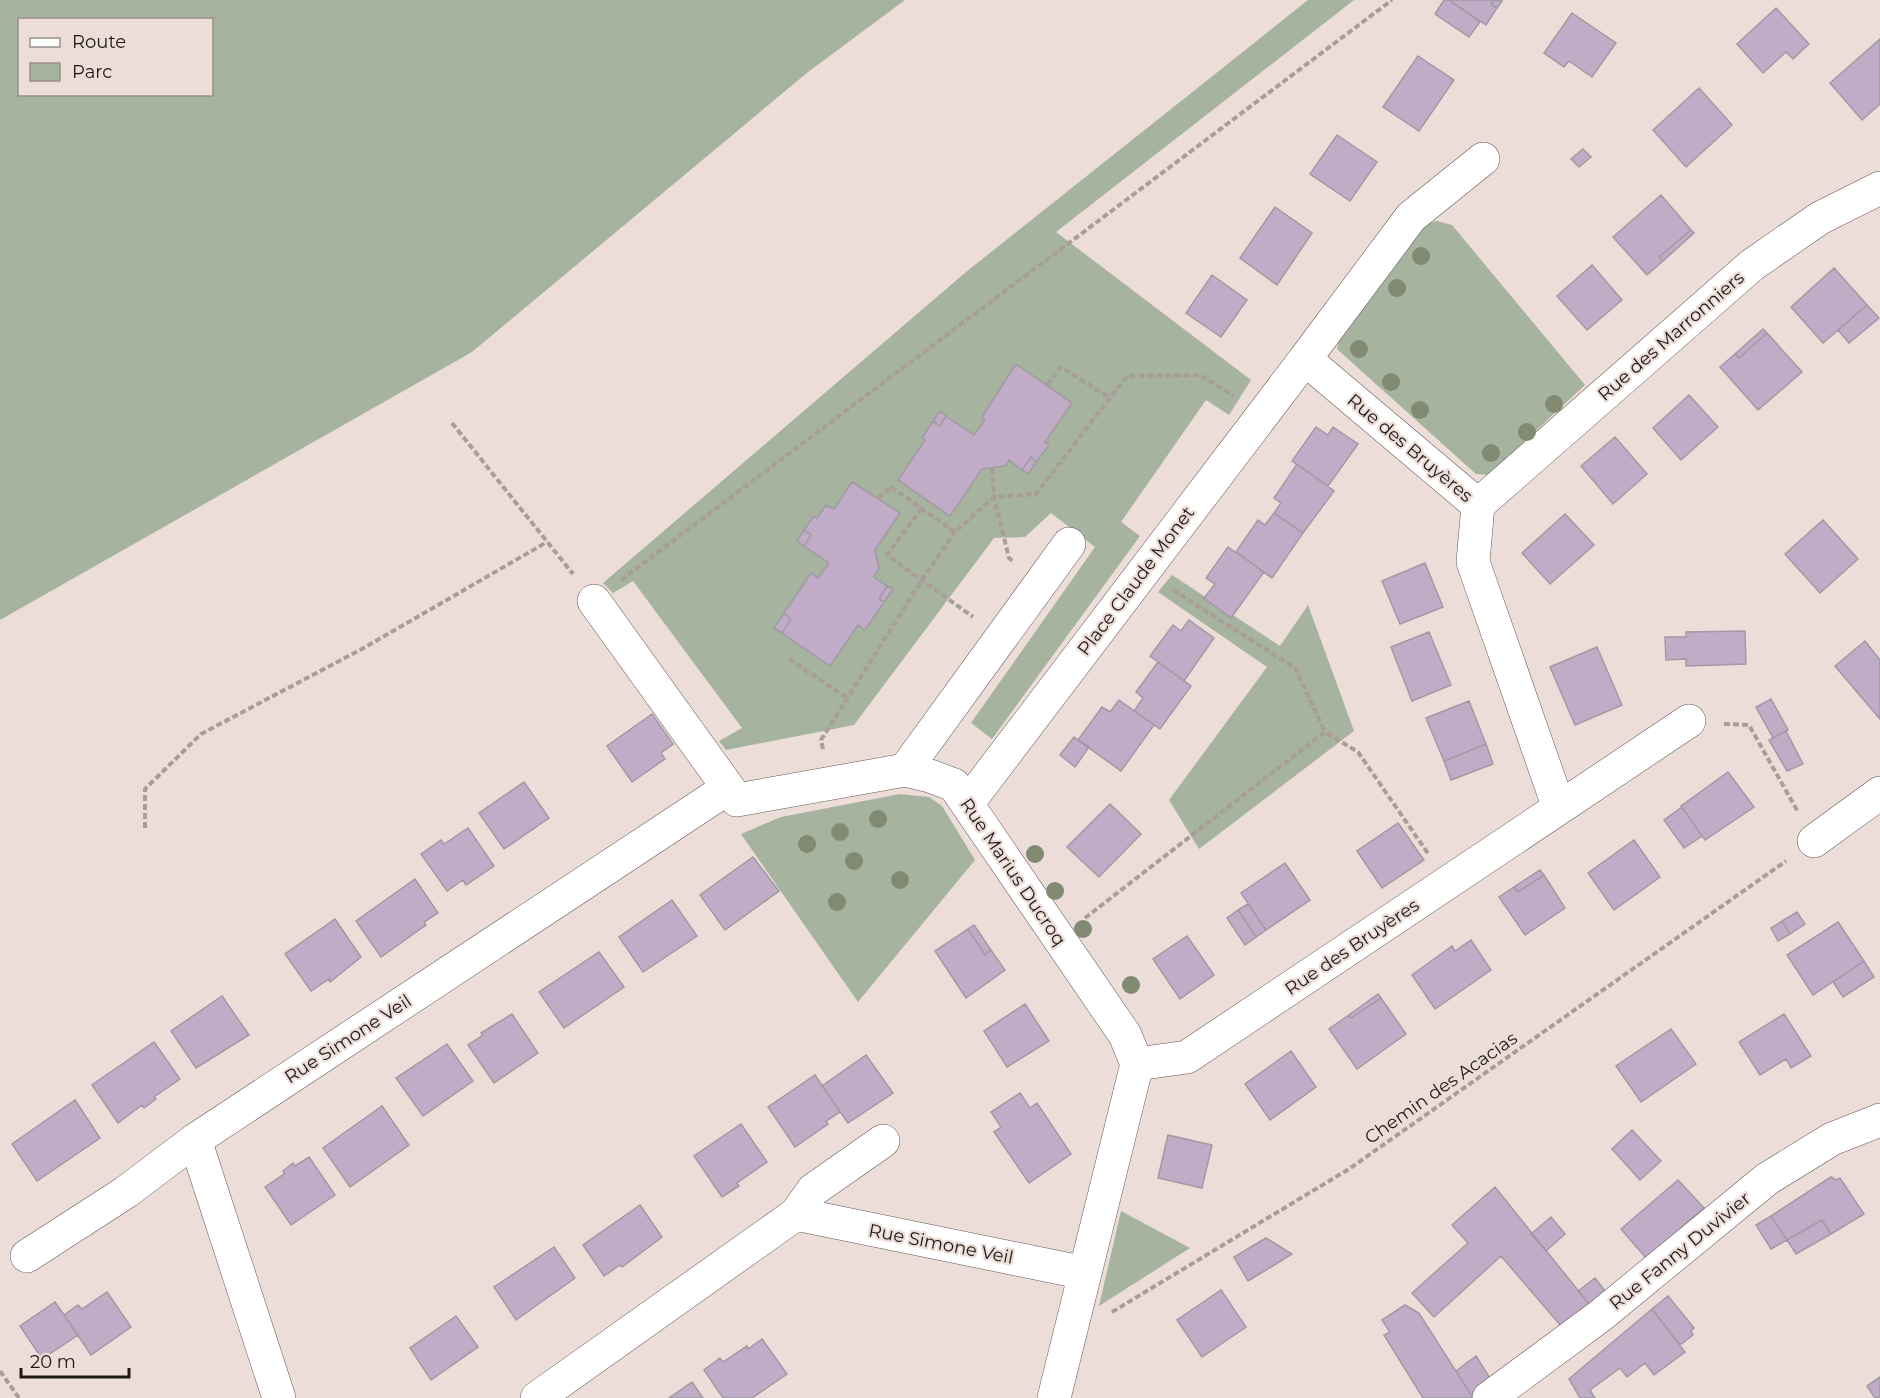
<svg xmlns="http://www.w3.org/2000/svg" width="1880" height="1398" font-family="Montserrat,sans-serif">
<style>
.green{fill:#a5b39f;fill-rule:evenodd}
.building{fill:#c1acc7;stroke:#a199a3;stroke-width:1.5}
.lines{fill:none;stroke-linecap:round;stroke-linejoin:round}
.minor-casing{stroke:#645853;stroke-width:34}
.path{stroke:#a99d99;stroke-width:4;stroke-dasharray:6 3;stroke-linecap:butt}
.minor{stroke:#fff;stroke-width:33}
.tree{fill:#828a71}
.labels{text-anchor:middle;stroke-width:4.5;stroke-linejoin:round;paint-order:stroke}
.street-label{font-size:18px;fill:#1d1816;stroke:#ecddd8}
</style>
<rect width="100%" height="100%" fill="#ecddd8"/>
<path class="green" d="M0 0H905L808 72 472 352 0 620ZM20 20H212V94H20Z
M1308 0H1354L1056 232 1251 380 1229 415 1206 400 1121 522 1140 536 992 739 971 723 1095 547 1051 513 1025 537 994 538 854 725 726 750 719 741 742 728 633 581 613 593 603 583 966 272Z
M1437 221 1452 225 1585 385 1488 475 1476 474 1337 349 1342 331 1419 225Z
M1172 575 1280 646 1308 605 1354 731 1199 849 1169 800 1267 667 1158 592Z
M900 794 929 797 942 806 975 860 858 1002 741 834 781 817Z
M1121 1211 1190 1248 1099 1306Z"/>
<path class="building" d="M1444 0H1449L1480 22 1469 37 1435 14Z
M1449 0H1494L1491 5 1497 8 1486 25Z
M1494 0 1502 1 1497 8 1491 5Z
M1776 8 1809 44 1793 59 1786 52 1763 73 1737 44Z
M1572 13 1616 43 1592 77 1569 61 1564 67 1544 53Z
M1880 39V104L1862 120 1830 83Z
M1418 56 1454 80 1419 131 1383 107Z
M1699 88 1732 125 1686 167 1653 130Z
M1337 135 1377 162 1350 201 1310 174Z
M1583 149 1591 157 1579 167 1571 159Z
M1661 195 1691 230 1659 257 1663 261 1647 275 1613 237Z
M1275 207 1312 233 1277 285 1240 258Z
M1691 230 1694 233 1663 261 1659 257Z
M1592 265 1622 300 1587 330 1557 296Z
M1834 268 1867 305 1823 343 1791 307Z
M1212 275 1247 300 1221 337 1186 313Z
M1867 305 1879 318 1849 343 1838 330Z
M1763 329 1767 333 1739 358 1735 354Z
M1767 333 1802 372 1758 410 1720 367 1735 354 1739 358Z
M1016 364 1072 403 1045 442 1049 445 1036 462 1031 457 1022 470 1009 460 1005 466 982 469 950 516 898 480 925 440 922 438 933 421 940 426 946 416 974 435 985 420 982 417Z
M1689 395 1718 427 1681 460 1653 428Z
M940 411 946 416 940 426 933 421Z
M1316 427 1328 435 1333 427 1358 444 1328 486 1292 461Z
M1615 437 1647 474 1613 504 1581 466Z
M1031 457 1036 462 1028 474 1022 470Z
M1297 464 1334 491 1303 533 1274 513 1281 503 1274 498Z
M852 482 900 513 875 550 879 568 874 577 887 586 879 599 884 602 865 630 858 625 830 666 782 633 791 619 784 613 811 573 818 578 829 563 804 546 811 535 804 530 814 516 817 518 826 505 834 509Z
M1274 513 1303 533 1272 578 1236 552 1258 520 1265 525Z
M1565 514 1594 545 1550 584 1522 553Z
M1823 520 1858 559 1820 593 1785 554Z
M804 530 811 535 804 546 797 541Z
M1228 547 1264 572 1231 618 1204 598 1215 584 1206 578Z
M1425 563 1443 607 1400 624 1382 581Z
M887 586 893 589 884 602 879 599Z
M784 613 791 619 782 633 774 628Z
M1189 620 1214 638 1184 681 1150 656 1173 625 1181 631Z
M1745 631 1746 664 1686 666V659L1666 660 1665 637H1686V632Z
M1429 632 1451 685 1412 701 1391 647Z
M1865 641 1880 660V719L1835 666Z
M1597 647 1622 705 1575 725 1550 667Z
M1158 662 1191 686 1160 729 1134 711 1143 698 1136 692Z
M1771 699 1788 730 1773 738 1756 707Z
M1119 700 1154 725 1121 771 1078 740 1102 707 1110 712Z
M1469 701 1486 744 1444 761 1426 718Z
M652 714 673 744 661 753 665 759 632 782 607 746Z
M1786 731 1803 764 1787 771 1769 740Z
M1074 737 1089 747 1075 767 1060 755Z
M1486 744 1493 764 1451 780 1444 761Z
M1728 772 1754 807 1705 840 1681 806Z
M524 782 549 818 504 849 479 813Z
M1110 804 1141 834 1099 877 1067 847Z
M1682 807 1702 836 1684 848 1664 820Z
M1398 823 1424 860 1382 888 1357 851Z
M468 828 494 866 466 885 463 880 447 891 421 854 441 840 444 844Z
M1634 840 1660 877 1614 910 1588 873Z
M753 857 779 891 725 930 700 895Z
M1285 863 1310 900 1266 930 1241 893Z
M1540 870 1544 875 1518 892 1514 887Z
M1544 875 1565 908 1525 935 1499 897 1514 887 1518 892Z
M415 879 438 913 424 922 426 925 381 957 356 921Z
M672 900 697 936 643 972 619 937Z
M1248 904 1266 930 1256 937 1238 910Z
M1238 910 1256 937 1245 945 1227 918Z
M1797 912 1805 924 1790 934 1782 921Z
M335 919 361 957 330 982 329 979 311 991 285 954Z
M1782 921 1790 934 1778 941 1771 928Z
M1838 922 1864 961 1813 995 1787 955Z
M974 925 991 950 985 955 968 929Z
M968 929 985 955 991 950 1005 970 966 998 935 951Z
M1187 936 1214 975 1180 999 1153 959Z
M1471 940 1491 970 1435 1009 1412 975 1452 946 1455 951Z
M599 952 624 987 564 1028 539 992Z
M1864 961 1874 977 1843 997 1833 982Z
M1378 994 1381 998 1351 1018 1349 1015Z
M222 996 249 1035 196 1068 171 1031Z
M1381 998 1406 1034 1357 1069 1329 1029 1349 1015 1351 1018Z
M1025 1004 1049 1041 1007 1067 984 1031Z
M512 1014 538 1053 494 1083 468 1045 483 1035 481 1033Z
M1784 1014 1811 1056 1791 1068 1786 1059 1760 1075 1739 1042Z
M1671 1029 1696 1064 1641 1102 1616 1066Z
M154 1042 180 1079 154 1097 156 1099 144 1108 142 1105 118 1123 92 1085Z
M447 1044 473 1081 423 1116 396 1078Z
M1291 1051 1316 1087 1270 1120 1245 1084Z
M866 1055 893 1093 848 1123 822 1086Z
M815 1075 840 1112 826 1121 828 1124 795 1147 768 1107Z
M1020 1093 1030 1108 1037 1103 1071 1154 1029 1183 994 1132 1001 1127 991 1112Z
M75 1100 100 1138 37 1181 12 1144Z
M382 1106 409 1145 350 1187 323 1148Z
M741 1124 767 1162 737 1183 739 1186 722 1197 694 1156Z
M1632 1130 1661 1161 1640 1180 1612 1149Z
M1168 1135 1212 1145 1202 1188 1158 1178Z
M309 1157 335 1195 291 1225 265 1187 284 1174 283 1171 293 1163 295 1166Z
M1831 1177 1836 1180 1840 1178 1864 1214 1831 1234 1822 1220 1787 1240 1771 1216Z
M1678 1180 1704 1208 1646 1258 1621 1229Z
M1495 1187 1589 1304 1561 1326 1501 1256 1434 1317 1412 1293 1468 1243 1452 1225Z
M640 1205 662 1237 622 1267 620 1265 604 1276 583 1245Z
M1771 1216 1787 1240 1771 1249 1756 1225Z
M1551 1217 1565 1234 1546 1251 1531 1234Z
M1822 1220 1831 1234 1796 1254 1787 1240Z
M1266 1238 1292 1254 1248 1281 1234 1257Z
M554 1247 575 1278 516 1320 494 1287Z
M1595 1278 1605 1291 1589 1304 1578 1291Z
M1221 1290 1246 1327 1202 1357 1177 1320Z
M107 1292 131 1327 91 1355 64 1315 78 1305 82 1309Z
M1668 1296 1694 1328 1691 1331 1693 1335 1680 1345 1652 1309Z
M55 1302 78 1335 42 1359 20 1326Z
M1405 1305 1419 1313 1473 1398H1423L1384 1335 1390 1332 1382 1320Z
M1652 1309 1685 1352 1654 1375 1645 1363 1627 1377 1620 1368 1590 1390 1595 1398H1580L1569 1379Z
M456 1316 478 1347 431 1380 410 1348Z
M762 1339 787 1374 752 1398H723L704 1370 720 1358 723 1362 747 1346 748 1349Z
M1476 1356 1493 1383 1473 1398 1456 1371Z
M1880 1377V1397L1875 1398 1867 1386Z
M692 1382 703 1398H669Z"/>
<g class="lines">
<defs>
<path id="minor" d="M1478 505 1752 265 1820 218 1880 188
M594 601 737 800 905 770 930 776 954 785 1125 1035 1137 1064 1054 1398
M905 770 1069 544
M967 804 1305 359
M1559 808 1689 721
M1814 841 1880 793
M1137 1064 1187 1057 1559 808 1473 562 1478 505 1305 359 1411 217 1483 159
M796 1214 1085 1273
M27 1256 126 1192 195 1140
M279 1398 195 1140 728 788
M537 1398 796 1214 813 1190 883 1141
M1489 1398 1600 1316 1767 1179 1832 1139 1880 1120"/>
</defs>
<use href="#minor" class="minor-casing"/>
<path class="path" d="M1047 385 1061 367 1110 398
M452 423 573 574
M992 468 994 497 1009 558 1014 562
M878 499 891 487 955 532 994 497 1036 494 1127 376 1200 375 1234 396
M922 508 887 555 973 617
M621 580 1392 0
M1173 590 1295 668 1325 732
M789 659 847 698
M1724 724 1749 725 1798 812
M823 749 821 740 922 580 955 532
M145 828V789L201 734 360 650 547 542
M1085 918 1325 732 1358 752 1429 855
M1112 1312 1349 1169 1786 861
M0 1371 19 1398"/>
<use href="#minor" class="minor"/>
</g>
<g class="tree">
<circle cx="1421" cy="256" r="9"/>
<circle cx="1397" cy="288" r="9"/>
<circle cx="1359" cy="349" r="9"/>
<circle cx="1391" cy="382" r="9"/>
<circle cx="1554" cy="404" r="9"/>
<circle cx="1420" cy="410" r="9"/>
<circle cx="1527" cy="432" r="9"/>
<circle cx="1491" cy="453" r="9"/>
<circle cx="878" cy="819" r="9"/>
<circle cx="840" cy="832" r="9"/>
<circle cx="807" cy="844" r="9"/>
<circle cx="1035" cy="854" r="9"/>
<circle cx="854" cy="861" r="9"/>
<circle cx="900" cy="880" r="9"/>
<circle cx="1055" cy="891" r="9"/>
<circle cx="837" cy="902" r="9"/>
<circle cx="1083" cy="929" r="9"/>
<circle cx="1131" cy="985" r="9"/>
</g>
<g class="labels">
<g class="street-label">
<text transform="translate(1671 336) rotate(-41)" y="6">Rue des Marronniers</text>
<text transform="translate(1410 448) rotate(40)" y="6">Rue des Bruyères</text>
<text transform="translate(1136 581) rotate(-53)" y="6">Place Claude Monet</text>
<text transform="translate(1013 872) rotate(56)" y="6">Rue Marius Ducroq</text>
<text transform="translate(1352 947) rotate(-34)" y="6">Rue des Bruyères</text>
<text transform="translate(348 1039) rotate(-33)" y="6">Rue Simone Veil</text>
<text transform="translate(1441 1088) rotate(-35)" y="6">Chemin des Acacias</text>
<text transform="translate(941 1244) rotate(11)" y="6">Rue Simone Veil</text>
<text transform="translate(1680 1251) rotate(-39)" y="6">Rue Fanny Duvivier</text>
</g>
</g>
<rect x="18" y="18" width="195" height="78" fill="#ecddd8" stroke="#998e8a" stroke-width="1.5"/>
<rect x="30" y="38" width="30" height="9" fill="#ffffff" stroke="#998e8a" stroke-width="1.5"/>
<text x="72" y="48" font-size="18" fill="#1d1816">Route</text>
<rect x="30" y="63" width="30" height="18" fill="#a5b39f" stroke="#998e8a" stroke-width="1.5"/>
<text x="72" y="78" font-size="18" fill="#1d1816">Parc</text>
<path d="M21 1368v9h108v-9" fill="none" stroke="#1d1816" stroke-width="3"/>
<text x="30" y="1368" font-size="18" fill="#1d1816" stroke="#ecddd8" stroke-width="4.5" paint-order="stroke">20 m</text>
</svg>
